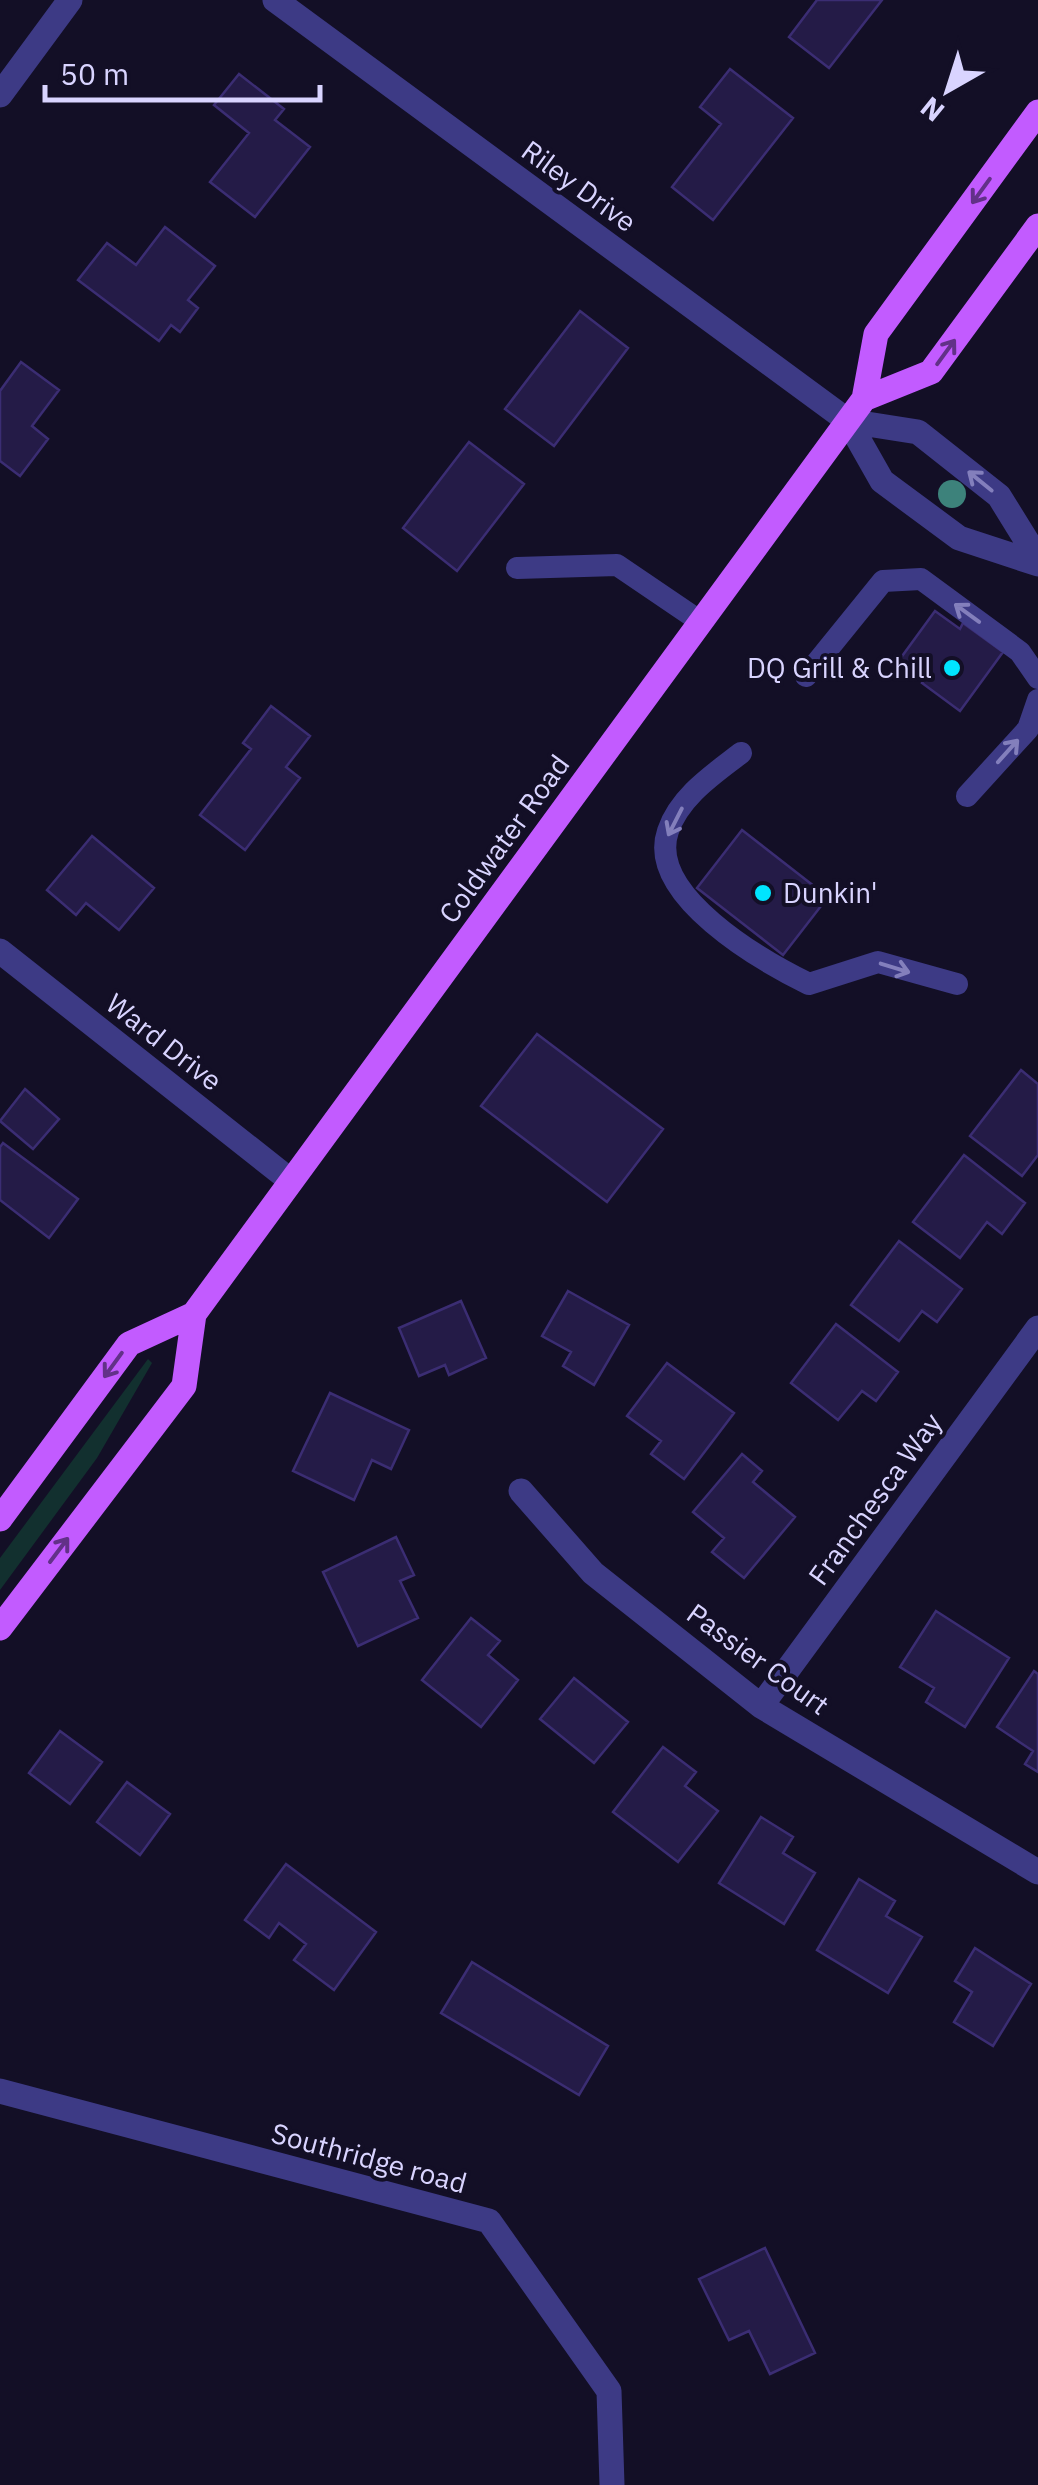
<svg xmlns="http://www.w3.org/2000/svg" width="1038" height="2485" font-family="'IBM Plex Sans',sans-serif">
<style>
.green{fill:#12302f}
.building{fill:#241b47;stroke:#3b2d73;stroke-width:2.5}
.lines{fill:none;stroke-linecap:round;stroke-linejoin:round}
.lane{stroke:#3d3a85;stroke-width:22}
.street{stroke:#3d3a85;stroke-width:25}
.primary{stroke:#c25bff;stroke-width:25}
.tree{fill:#3d827b}
.oneway{stroke:#623188}
.oneway2{stroke:#837fbc}
.poi-dot{fill:#00e5ff;stroke:#130f26;stroke-width:4}
.labels{text-anchor:middle;stroke-width:8;stroke-linejoin:round;paint-order:stroke}
.street-label{font-size:28px;fill:#d9d4ff;stroke:#130f26}
.poi-label{font-size:28px;fill:#d9d4ff;stroke:#130f26;text-anchor:end}
</style>
<rect width="100%" height="100%" fill="#130f26"/>
<path class="green" d="M148 1359 152 1363 97 1458 0 1590V1558Z"/>
<path class="building" d="M817 0H882L829 68 789 37Z
M730 69 793 118 713 220 672 187 721 124 700 107Z
M239 74 284 109 275 120 310 147 255 217 210 182 249 133 214 105Z
M165 227 215 266 188 300 198 308 180 332 171 325 159 341 78 280 107 243 136 265Z
M580 311 628 348 554 446 505 409Z
M21 362 59 390 32 426 48 439 20 476 0 461V391Z
M469 442 524 484 457 571 403 528Z
M935 611 960 629 963 623 1003 652 960 711 922 683 926 677 900 659Z
M271 706 310 736 286 767 300 778 245 850 200 815 251 749 243 743Z
M742 830 828 897 783 955 697 888Z
M92 836 154 888 119 930 86 903 76 915 47 890Z
M537 1034 663 1129 607 1202 481 1106Z
M1021 1070 1038 1084V1155L1022 1176 970 1136Z
M25 1089 59 1119 33 1149 0 1121Z
M3 1143 78 1199 49 1238 0 1200V1147Z
M964 1155 1025 1203 1002 1234 987 1222 960 1258 913 1222Z
M899 1241 962 1289 937 1322 922 1311 899 1341 851 1305Z
M568 1291 629 1325 594 1385 563 1366 571 1352 542 1336Z
M461 1301 486 1358 449 1375 445 1365 419 1376 399 1328Z
M836 1324 898 1372 876 1401 862 1391 838 1420 791 1383Z
M667 1363 734 1413 684 1479 651 1454 661 1441 627 1416Z
M330 1393 409 1430 391 1469 372 1460 354 1500 293 1471Z
M742 1454 762 1471 753 1482 795 1517 744 1578 712 1552 724 1538 693 1512Z
M396 1537 414 1575 400 1581 418 1618 358 1646 323 1572Z
M936 1611 1009 1658 965 1727 926 1702 934 1688 900 1667Z
M471 1618 500 1641 488 1655 518 1680 481 1727 422 1680Z
M1034 1671 1038 1674V1772L1025 1764 1033 1751 997 1727Z
M574 1678 628 1722 594 1763 540 1719Z
M60 1731 102 1762 70 1804 29 1773Z
M663 1747 696 1772 685 1786 718 1811 678 1862 613 1812Z
M127 1782 170 1814 140 1855 97 1822Z
M761 1817 793 1837 783 1853 815 1873 784 1924 719 1883Z
M286 1864 376 1932 334 1990 294 1960 306 1944 279 1923 269 1938 245 1920Z
M859 1879 895 1901 886 1916 922 1937 888 1993 817 1950Z
M975 1948 1031 1984 993 2046 954 2022 972 1992 955 1981Z
M472 1962 608 2046 579 2095 441 2013Z
M765 2248 815 2353 770 2374 749 2331 729 2340 699 2279Z"/>
<g class="lines">
<path class="lane" d="M517 568 617 565 701 622
M806 676 883 581 921 579 1020 652 1038 678
M741 753C714 774 680 796 668 831 646 895 762 961 809 984L878 962 957 984
M967 796 1028 729 1038 700"/>
<path class="street" d="M275 0 848 421 882 481 959 538 1038 564
M0 95 70 0
M848 421 918 432 999 496 1038 559
M0 951 291 1181
M521 1491 593 1573 761 1706 1038 1872
M761 1706 1038 1328
M0 2091 489 2221 609 2391 612 2485"/>
<path class="primary" d="M864 399 931 372 1038 226
M0 1519 129 1344 194 1314 864 399 876 334 1038 112
M0 1628 184 1386 194 1314"/>
</g>
<circle class="tree" cx="952" cy="494" r="14"/>
<defs><path id="oneway-shaft" d="M-6 0H5M1.5-3L5.5 0L1.5 3" fill="none" stroke-width="1.6" stroke-linecap="round" stroke-linejoin="round" transform="scale(2.5)"/></defs>
<g class="oneway">
<use href="#oneway-shaft" transform="translate(981 191) rotate(126)"/>
<use href="#oneway-shaft" transform="translate(946 352) rotate(-54)"/>
<use href="#oneway-shaft" transform="translate(113 1365) rotate(126)"/>
<use href="#oneway-shaft" transform="translate(59 1550) rotate(-53)"/>
</g>
<g class="oneway2">
<use href="#oneway-shaft" transform="translate(980 481) rotate(-141)"/>
<use href="#oneway-shaft" transform="translate(967 613) rotate(-144)"/>
<use href="#oneway-shaft" transform="translate(1008 751) rotate(-48)"/>
<use href="#oneway-shaft" transform="translate(675 822) rotate(117)"/>
<use href="#oneway-shaft" transform="translate(895 968) rotate(17)"/>
</g>
<g class="poi-dot">
<circle cx="952" cy="668" r="10"/>
<circle cx="763" cy="893" r="10"/>
</g>
<g class="labels">
<g class="street-label">
<text transform="translate(579 186) rotate(36)" y="10">Riley Drive</text>
<text transform="translate(504 839) rotate(-54)" y="10">Coldwater Road</text>
<text transform="translate(164 1042) rotate(38)" y="10">Ward Drive</text>
<text transform="translate(875 1499) rotate(-54)" y="10">Franchesca Way</text>
<text transform="translate(758 1659) rotate(36)" y="10">Passier Court</text>
<text transform="translate(369 2158) rotate(15)" y="10">Southridge road</text>
</g>
<g class="poi-label">
<text x="932" y="678">DQ Grill &amp; Chill</text>
<text x="783" y="903" text-anchor="start">Dunkin'</text>
</g>
</g>
<g transform="translate(948 90) rotate(219)" stroke="#130f26" stroke-width="8" paint-order="stroke">
<path d="M0-8L18 38L0 25L-18 38Z" fill="#d9d4ff"/>
<text y="-15" font-size="28" font-weight="bold" text-anchor="middle" fill="#d9d4ff">N</text>
</g>
<path d="M45 85v15h275v-15" fill="none" stroke="#d9d4ff" stroke-width="5"/>
<text x="60" y="85" font-size="30" fill="#d9d4ff" stroke="#130f26" stroke-width="8" paint-order="stroke">50 m</text>
</svg>
